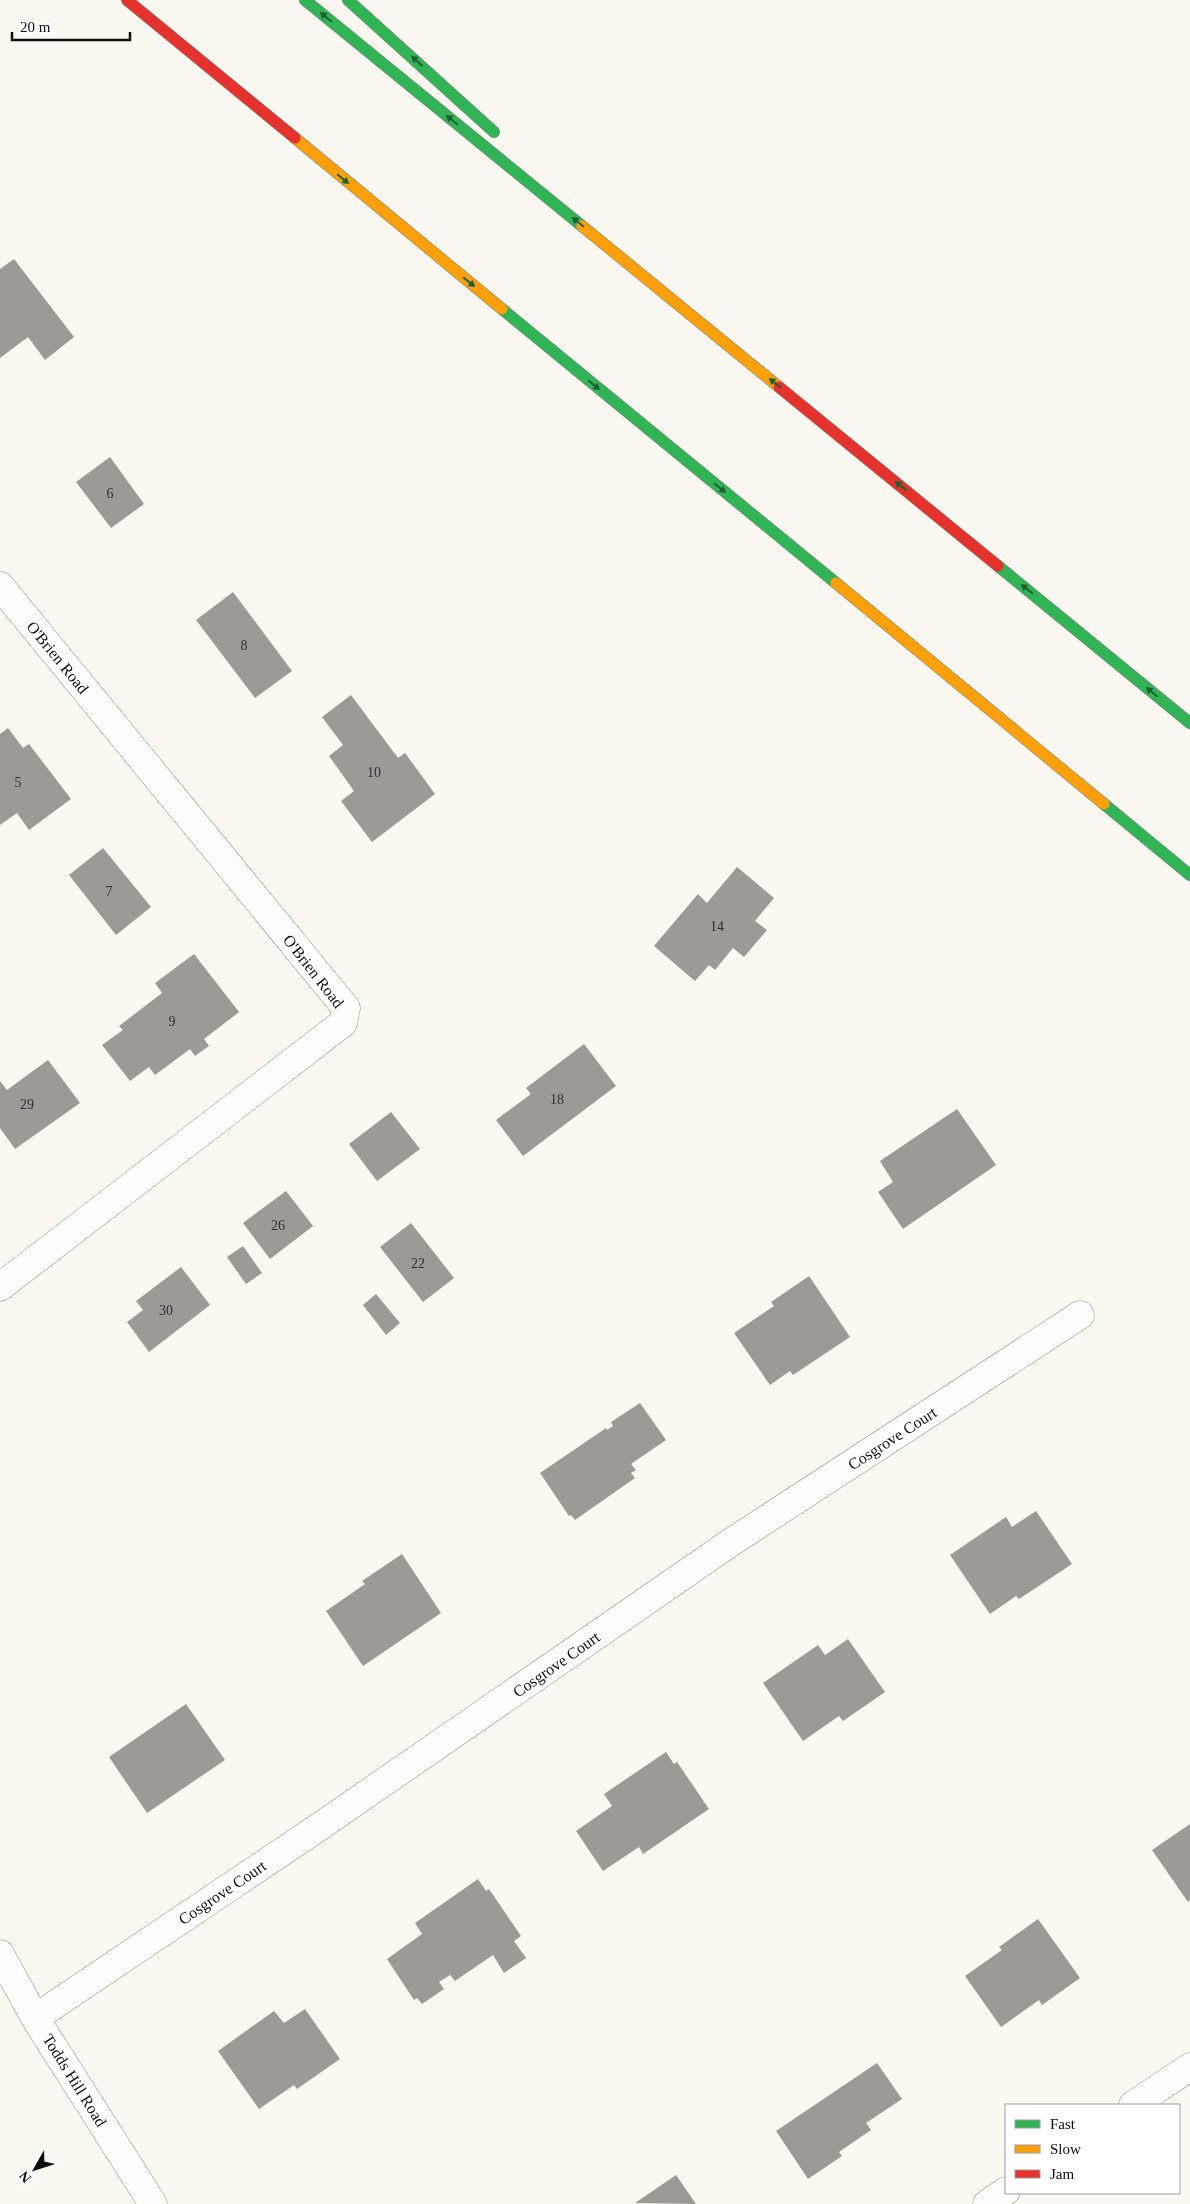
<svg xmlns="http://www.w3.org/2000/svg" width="1190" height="2204" font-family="Georgia,serif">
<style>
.building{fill:#9d9a96}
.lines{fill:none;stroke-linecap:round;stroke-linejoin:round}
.street-casing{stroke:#93928f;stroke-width:29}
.fast-casing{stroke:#80807c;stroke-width:12}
.slow-casing{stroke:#80807c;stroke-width:12}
.jam-casing{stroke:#80807c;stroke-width:12}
.street{stroke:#fefefd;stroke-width:28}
.fast{stroke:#30b455;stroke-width:11}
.slow{stroke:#ff9f0a;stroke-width:11}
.jam{stroke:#e5322d;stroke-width:11}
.oneway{fill:#1e6030}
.labels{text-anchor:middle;stroke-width:5;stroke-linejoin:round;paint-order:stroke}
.number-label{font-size:14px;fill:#30302e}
.street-label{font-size:16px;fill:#0c0c0c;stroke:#fff}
</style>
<rect width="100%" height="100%" fill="#faf8f0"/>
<path class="building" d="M14 259 74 337 45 360 28 337 0 358V269Z
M110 457 144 504 111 528 76 482Z
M233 592 292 671 255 698 196 620Z
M351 695 398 758 405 753 435 794 372 842 341 801 354 791 329 756 343 745 322 717Z
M8 728 23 748 29 744 71 799 29 830 17 813 0 825V734Z
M103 848 151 907 116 935 69 875Z
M737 867 774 898 755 921 767 930 744 957 733 948 715 970 709 965 695 981 654 946 698 894 707 903Z
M194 954 239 1012 204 1039 209 1046 195 1056 190 1049 155 1075 149 1067 130 1081 102 1045 123 1030 119 1026 162 993 155 983Z
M584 1044 616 1086 523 1156 496 1120 531 1094 526 1088Z
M48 1060 80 1103 15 1149 0 1128V1081L7 1090Z
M957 1109 996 1165 903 1229 878 1192 893 1182 880 1161Z
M391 1112 420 1149 377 1181 349 1144Z
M286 1191 313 1226 270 1259 243 1223Z
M411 1223 454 1278 423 1302 380 1247Z
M243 1246 262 1273 246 1284 227 1257Z
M181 1267 210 1305 149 1352 127 1322 143 1310 136 1301Z
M809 1276 850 1337 793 1375 790 1371 770 1385 734 1333 774 1306 771 1302Z
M376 1294 400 1323 386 1335 363 1305Z
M640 1403 666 1440 631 1464 636 1470 631 1473 635 1478 575 1520 571 1515 569 1516 540 1473 606 1428 607 1430 613 1426 611 1422Z
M1036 1511 1072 1564 1019 1599 1016 1596 990 1614 950 1555 1006 1517 1012 1527Z
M402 1554 441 1613 363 1666 326 1611 365 1584 362 1581Z
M848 1639 885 1692 843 1721 839 1716 803 1741 763 1683 818 1645 825 1655Z
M186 1704 225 1760 147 1813 109 1757Z
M666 1752 674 1764 677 1762 709 1809 643 1854 639 1847 603 1871 576 1831 612 1806 604 1794Z
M1190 1824V1900L1188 1902 1152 1850Z
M478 1879 486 1891 489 1889 521 1936 514 1941 526 1958 504 1973 493 1955 455 1981 450 1975 439 1982 444 1989 422 2004 417 1998 414 2000 387 1959 422 1934 415 1923Z
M1038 1919 1080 1978 1042 2005 1039 2000 1001 2027 965 1976 1002 1950 999 1947Z
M305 2009 340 2059 297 2089 294 2085 259 2109 218 2051 274 2011 284 2023Z
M877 2063 902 2099 866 2123 871 2130 839 2152 842 2156 808 2179 776 2131Z
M676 2175 696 2204 635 2203Z"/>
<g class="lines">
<defs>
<path id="street" d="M0 586 346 1008 343 1023 0 1287
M0 1954 35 2018 153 2204
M35 2018 319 1827 730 1543 1080 1315
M1133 2105 1190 2067
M987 2204 1006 2191"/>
<path id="fast" d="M305 0 582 226
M348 0 494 132
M502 309 836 583
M998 566 1190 723
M1104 804 1190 875"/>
<path id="slow" d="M295 138 502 309
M582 226 779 387
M836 583 1104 804"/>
<path id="jam" d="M127 0 295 138
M779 387 998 566"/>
</defs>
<use href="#street" class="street-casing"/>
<use href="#fast" class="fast-casing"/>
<use href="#slow" class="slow-casing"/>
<use href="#jam" class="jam-casing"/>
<use href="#street" class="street"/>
<use href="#fast" class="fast"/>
<use href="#slow" class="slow"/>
<use href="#jam" class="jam"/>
</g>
<defs><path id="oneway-solid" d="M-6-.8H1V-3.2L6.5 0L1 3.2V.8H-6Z" transform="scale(1.25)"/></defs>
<g class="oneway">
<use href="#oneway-solid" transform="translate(326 17) rotate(-141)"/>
<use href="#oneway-solid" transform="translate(417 61) rotate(-138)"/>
<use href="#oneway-solid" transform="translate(452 120) rotate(-141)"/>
<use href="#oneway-solid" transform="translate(343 179) rotate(39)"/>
<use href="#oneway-solid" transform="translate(578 222) rotate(-141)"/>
<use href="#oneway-solid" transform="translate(469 282) rotate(39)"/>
<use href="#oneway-solid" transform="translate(775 383) rotate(-141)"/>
<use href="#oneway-solid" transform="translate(594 385) rotate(39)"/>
<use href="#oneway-solid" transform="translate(901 486) rotate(-141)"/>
<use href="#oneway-solid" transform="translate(720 488) rotate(39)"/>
<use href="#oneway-solid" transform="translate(1027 589) rotate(-141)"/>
<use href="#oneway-solid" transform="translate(1152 692) rotate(-141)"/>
</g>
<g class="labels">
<g class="number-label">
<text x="110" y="498">6</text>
<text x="244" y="650">8</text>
<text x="374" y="777">10</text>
<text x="18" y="787">5</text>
<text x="109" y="896">7</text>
<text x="717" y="931">14</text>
<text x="172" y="1026">9</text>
<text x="557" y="1104">18</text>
<text x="27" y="1109">29</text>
<text x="278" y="1230">26</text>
<text x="418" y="1268">22</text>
<text x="166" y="1315">30</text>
</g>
<g class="street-label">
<text transform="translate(58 657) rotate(51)" y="6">O'Brien Road</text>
<text transform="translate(314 971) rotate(52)" y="6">O'Brien Road</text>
<text transform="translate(892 1438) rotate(-33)" y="6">Cosgrove Court</text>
<text transform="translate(556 1664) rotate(-35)" y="6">Cosgrove Court</text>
<text transform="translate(222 1892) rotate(-34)" y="6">Cosgrove Court</text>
<text transform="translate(75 2080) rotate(58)" y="6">Todds Hill Road</text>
</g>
</g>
<rect x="1005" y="2104" width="175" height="90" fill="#ffffff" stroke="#9e9e9e"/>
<rect x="1015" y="2120" width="25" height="8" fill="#30b455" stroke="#9e9e9e"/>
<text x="1050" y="2129" font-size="15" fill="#0c0c0c">Fast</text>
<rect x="1015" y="2145" width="25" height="8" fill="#ff9f0a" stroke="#9e9e9e"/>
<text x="1050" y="2154" font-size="15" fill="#0c0c0c">Slow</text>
<rect x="1015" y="2170" width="25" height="8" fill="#e5322d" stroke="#9e9e9e"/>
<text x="1050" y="2179" font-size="15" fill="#0c0c0c">Jam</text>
<g transform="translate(35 2169) rotate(231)" stroke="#ffffff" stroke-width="4" paint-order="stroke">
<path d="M0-4L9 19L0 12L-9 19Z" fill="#0c0c0c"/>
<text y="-8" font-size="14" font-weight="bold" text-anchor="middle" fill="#0c0c0c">N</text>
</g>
<path d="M12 32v8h118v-8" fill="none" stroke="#0c0c0c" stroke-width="2.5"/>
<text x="20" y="32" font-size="15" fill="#0c0c0c" stroke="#ffffff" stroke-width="4" paint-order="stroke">20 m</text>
</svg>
